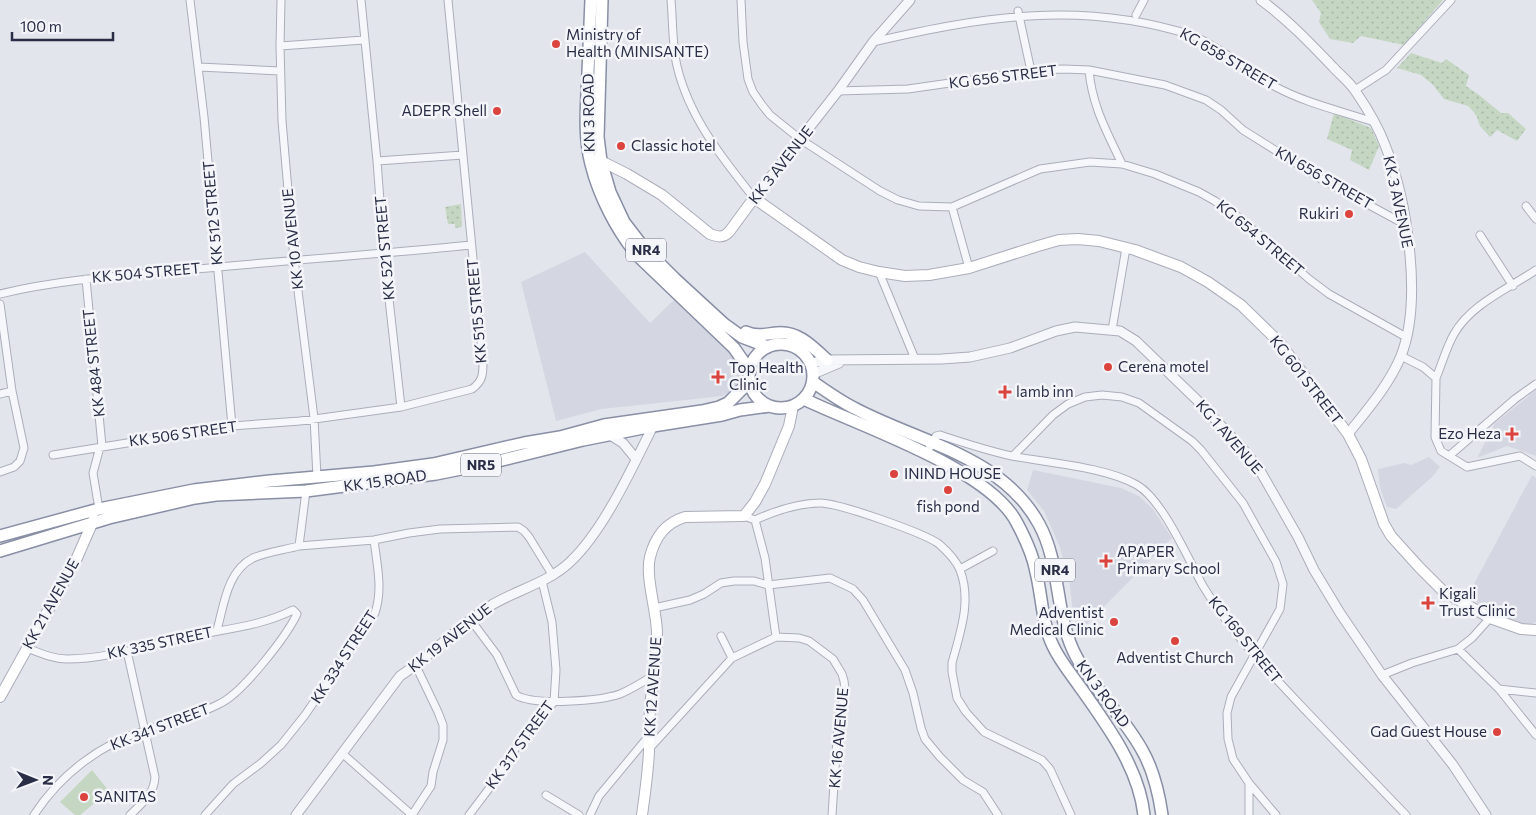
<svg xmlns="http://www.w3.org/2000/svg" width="1536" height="815" font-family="Commissioner,sans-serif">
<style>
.built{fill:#d4d7e1}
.green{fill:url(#green-dots)}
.pitch{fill:#c5d7c3}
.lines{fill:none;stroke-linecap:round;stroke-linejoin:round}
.minor-casing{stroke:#abaeba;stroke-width:9}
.tertiary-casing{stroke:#abaeba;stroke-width:11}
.secondary-casing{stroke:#abaeba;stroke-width:12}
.trunk-casing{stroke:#898fa4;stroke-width:14}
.minor{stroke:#f6f7fa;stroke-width:7}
.tertiary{stroke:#f6f7fa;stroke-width:9}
.secondary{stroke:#fff;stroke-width:10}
.trunk{stroke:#fff;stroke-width:11}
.poi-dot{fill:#db443e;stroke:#f3f5f9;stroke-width:2}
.labels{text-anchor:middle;stroke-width:5;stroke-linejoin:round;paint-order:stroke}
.shield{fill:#f3f5f9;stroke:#666a7c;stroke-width:1}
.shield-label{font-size:14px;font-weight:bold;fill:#292e46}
.poi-label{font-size:15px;fill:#292e46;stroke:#f3f5f9;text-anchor:start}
.street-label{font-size:15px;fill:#292e46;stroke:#f3f5f9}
</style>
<defs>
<pattern id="green-dots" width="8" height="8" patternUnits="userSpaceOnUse" patternTransform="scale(1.25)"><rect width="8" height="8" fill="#c5d7c3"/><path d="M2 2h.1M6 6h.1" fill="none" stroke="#a9b9a9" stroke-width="1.8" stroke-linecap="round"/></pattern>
</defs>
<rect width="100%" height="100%" fill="#e3e5ec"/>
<path class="built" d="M585 252 650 323 678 296 726 339 743 366 739 380 732 391 723 396 602 409 556 421 521 282Z
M1536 390V456L1507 446 1477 458 1495 423Z
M1429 457 1440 467 1433 476 1396 509 1387 507 1380 488 1378 469 1405 463 1411 465Z
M1033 470 1121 488 1139 496 1153 509 1172 538 1079 632 1073 613 1069 577 1059 545 1044 511 1027 490Z
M1532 475 1536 478V622L1528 626 1502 616 1467 597Z"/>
<path class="green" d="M1312 0H1443L1404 45 1361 36 1353 43 1330 39 1319 22 1321 13Z
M1411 53 1442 63 1446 59 1469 75 1466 86 1479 95 1501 113H1508L1526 129 1517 141 1497 130 1490 137 1480 126 1477 117 1473 111 1468 106 1444 99 1433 85 1421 75 1397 68Z
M1334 113 1371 128 1379 146 1369 170 1350 160 1352 150 1327 139Z
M461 204 462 227 455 228V224H448L445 207Z"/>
<path class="pitch" d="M92 770 109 791 80 815H75L60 802Z"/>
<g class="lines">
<defs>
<path id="minor" d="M190 0 204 117 232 426
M281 0 280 46 282 121 294 259 314 418 317 477
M671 0C673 21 672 45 677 66 689 117 722 158 754 198
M741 0 743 42 748 79 753 92 762 105 770 115 800 139 880 191 898 200 919 206 952 207 1040 169 1090 162 1122 164 1155 174 1199 192 1215 201 1241 219 1309 279 1329 294 1406 337
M1018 11 1031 71
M1136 15 1144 0
M873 42C985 16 1083 0 1194 36 1223 49 1247 70 1274 86 1305 103 1341 111 1374 122
M280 46 364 40
M199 67 280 71
M1089 70C1092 106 1107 132 1122 164
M1355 90 1386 70 1451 0
M838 91 908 89 1041 70 1064 69 1089 70 1165 85 1206 100 1221 110 1243 130 1321 179 1406 225
M377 161 463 155
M1526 206 1536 219
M952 207 969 268
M1480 235 1513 286
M879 272 915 359
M86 279 102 446
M0 294C58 280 117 276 176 271 275 261 373 255 471 245
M0 304 12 391 24 448 20 461 14 467 0 472
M1112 330 1126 248
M1401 356 1423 367 1436 378 1435 437 1441 451 1467 467 1520 456 1536 466
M1436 378C1442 364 1446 348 1454 334 1471 304 1508 289 1536 270
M0 394 12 391
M401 407 472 389C483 381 483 374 483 362L448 0
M926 454 936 436 940 435C964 443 988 451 1012 456 1049 463 1106 467 1137 485 1163 500 1188 559 1203 586 1231 633 1271 674 1309 714 1341 747 1373 781 1406 815
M53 455 232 426 300 421 401 407 384 254 377 161 361 0
M1013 456 1053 415 1068 404 1085 397 1102 395 1122 397 1139 403 1192 441 1201 450 1243 503 1276 562 1283 584 1280 609 1231 697 1227 713 1228 739 1233 759 1249 783V815
M1449 456 1515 399 1536 384
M99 509 93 473 100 447
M744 516 755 520C775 511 798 503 820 503 839 503 924 533 939 544 947 551 956 560 960 570 972 601 960 633 952 663V672L957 698 966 712 984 732 1042 760 1050 769 1071 815
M755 520 765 558 776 637
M299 546 374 540 409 533 440 529 518 527 524 531 529 537 553 576
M960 569 993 551
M654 608 690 600 704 594 721 583 734 581H754L768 585 830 578 853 589 863 600 905 670 913 693 921 728 925 739 940 757 963 780 983 792 998 815
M470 619 497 655 516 695C533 706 600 701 620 694 632 689 643 682 654 675
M217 630C224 605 227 571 253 558 267 552 284 550 299 546L306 491
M721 636 732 658
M27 648C40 653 53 659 67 659 107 659 148 645 187 637 223 629 259 627 293 610L297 614C286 637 243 692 221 703 197 716 172 721 146 730 100 744 60 775 34 815
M1458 649 1499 689 1536 693
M127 651 155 777C154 795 142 803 130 815
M1382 675 1412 663 1458 649 1472 638 1490 618
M1499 689 1536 735
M649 749 732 658 776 637 799 638 809 641 833 659 842 674 844 681 845 689 838 724 832 815
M343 754 412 815
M1249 783 1276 815
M546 795 579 815
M205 815 233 784 260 764 281 745 305 715 375 613C383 589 377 565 374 540
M412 815 431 786 433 772 443 740V725L438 712 416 666
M469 815 491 786 523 737 554 702 556 670 552 622 542 581
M590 815 599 796 648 737"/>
<path id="tertiary" d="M1261 0C1287 19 1310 43 1333 67 1340 75 1350 82 1356 92 1367 108 1378 126 1385 145 1407 199 1423 300 1401 356 1389 385 1367 410 1348 434
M754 198 838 91 873 42 910 0
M811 363 827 360 942 359 970 357 1010 348 1056 331 1075 327 1120 331 1136 341 1198 401 1242 448 1258 467 1298 537 1314 570 1340 613 1382 675 1453 765 1486 815
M813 374 839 363
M610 435 623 443 636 459
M296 815 400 676C432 655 458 626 490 606 516 590 548 583 570 562 604 530 632 468 653 426"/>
<path id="secondary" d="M601 161 627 174 662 195 710 234C718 237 723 238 729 232L754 198 842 260 859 267 879 272 905 276 929 275 969 268 1038 246 1059 240 1078 239 1099 241 1135 250 1181 267 1208 282 1241 305 1280 343 1348 434 1361 459 1384 524 1391 536 1419 567 1443 591 1490 618 1521 629 1536 630
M0 697 76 560 94 519
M642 815C645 794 648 772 649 751 649 737 649 723 650 709 652 683 657 659 657 633 657 612 645 577 650 557 655 537 665 523 685 517L744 516 755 502 765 484 789 426 793 406"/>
<path id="trunk" d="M591 0C590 24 589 48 588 72 587 102 583 134 591 164 599 196 616 229 637 255L734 348 750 371
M602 0 598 137 601 161 610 192 624 222 644 248 675 279 724 324 742 337 768 347
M746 332C757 337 766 334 777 333 798 331 812 346 827 360
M749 376a32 32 0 1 1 64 0a32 32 0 1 1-64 0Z
M813 382C826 391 840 401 854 408 918 442 1002 456 1039 524 1062 566 1054 617 1077 658 1095 691 1124 717 1142 750 1153 769 1159 794 1162 815
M804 399C859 426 989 468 1017 523 1025 538 1033 555 1036 572 1042 596 1042 624 1053 646 1060 661 1071 674 1080 687 1107 725 1139 768 1144 815
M0 536 99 509 194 490 270 481 374 472 433 464 524 443 560 437 604 425 702 411 719 407 728 403 750 381
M0 551 109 518 195 498 216 495 306 491 436 474 486 464 583 440 653 426 722 415 740 410 770 406"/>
</defs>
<use href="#minor" class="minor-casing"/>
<use href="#tertiary" class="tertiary-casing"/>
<use href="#secondary" class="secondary-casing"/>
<use href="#trunk" class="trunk-casing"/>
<use href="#minor" class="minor"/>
<use href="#tertiary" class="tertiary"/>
<use href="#secondary" class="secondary"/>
<use href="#trunk" class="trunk"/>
</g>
<g class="poi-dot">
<circle cx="556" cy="44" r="5"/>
<circle cx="497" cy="111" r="5"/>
<circle cx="621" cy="146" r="5"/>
<circle cx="1349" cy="214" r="5"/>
<circle cx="1108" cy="367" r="5"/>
<path d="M715.5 369.5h5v5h5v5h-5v5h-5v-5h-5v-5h5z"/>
<path d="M1002.5 384.5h5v5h5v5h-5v5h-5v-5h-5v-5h5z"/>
<path d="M1509.5 426.5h5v5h5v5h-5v5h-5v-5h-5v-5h5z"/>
<circle cx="894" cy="474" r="5"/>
<circle cx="948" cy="490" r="5"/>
<path d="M1103.5 553.5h5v5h5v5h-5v5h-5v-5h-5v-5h5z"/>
<path d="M1425.5 595.5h5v5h5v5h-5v5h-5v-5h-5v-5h5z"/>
<circle cx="1114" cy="622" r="5"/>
<circle cx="1175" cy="641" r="5"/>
<circle cx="1497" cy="732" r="5"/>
<circle cx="84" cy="797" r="5"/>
</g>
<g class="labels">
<g class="shield">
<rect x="626" y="238.5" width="40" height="23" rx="4"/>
<rect x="461" y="453.5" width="40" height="23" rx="4"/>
<rect x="1035" y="558.5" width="40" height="23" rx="4"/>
</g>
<g class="shield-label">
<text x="646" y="255">NR4</text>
<text x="481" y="470">NR5</text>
<text x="1055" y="575">NR4</text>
</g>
<g class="poi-label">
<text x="566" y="40">Ministry of<tspan x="566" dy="17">Health (MINISANTE)</tspan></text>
<text x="487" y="116" text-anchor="end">ADEPR Shell</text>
<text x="631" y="151">Classic hotel</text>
<text x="1339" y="219" text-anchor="end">Rukiri</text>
<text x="1118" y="372">Cerena motel</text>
<text x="729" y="373">Top Health<tspan x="729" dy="17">Clinic</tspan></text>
<text x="1016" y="397">lamb inn</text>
<text x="1501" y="439" text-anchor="end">Ezo Heza</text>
<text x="904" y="479">ININD HOUSE</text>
<text x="948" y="512" text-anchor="middle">fish pond</text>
<text x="1117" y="557">APAPER<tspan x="1117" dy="17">Primary School</tspan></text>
<text x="1439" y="599">Kigali<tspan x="1439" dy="17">Trust Clinic</tspan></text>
<text x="1104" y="618" text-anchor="end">Adventist<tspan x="1104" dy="17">Medical Clinic</tspan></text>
<text x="1175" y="663" text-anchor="middle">Adventist Church</text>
<text x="1487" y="737" text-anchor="end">Gad Guest House</text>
<text x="94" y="802">SANITAS</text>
</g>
<g class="street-label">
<text transform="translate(1228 59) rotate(30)" y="5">KG 658 STREET</text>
<text transform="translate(1003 77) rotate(-7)" y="5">KG 656 STREET</text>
<text transform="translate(589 113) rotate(-91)" y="5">KN 3 ROAD</text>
<text transform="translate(781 165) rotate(-52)" y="5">KK 3 AVENUE</text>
<text transform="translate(1324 178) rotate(30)" y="5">KN 656 STREET</text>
<text transform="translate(1398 202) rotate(78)" y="5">KK 3 AVENUE</text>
<text transform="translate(213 213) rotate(-95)" y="5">KK 512 STREET</text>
<text transform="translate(1260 238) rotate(40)" y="5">KG 654 STREET</text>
<text transform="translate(293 239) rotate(-96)" y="5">KK 10 AVENUE</text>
<text transform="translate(385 248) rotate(-95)" y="5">KK 521 STREET</text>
<text transform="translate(146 273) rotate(-5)" y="5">KK 504 STREET</text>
<text transform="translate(477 311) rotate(-95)" y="5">KK 515 STREET</text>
<text transform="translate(94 363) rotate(-96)" y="5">KK 484 STREET</text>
<text transform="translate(1306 380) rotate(52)" y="5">KG 601 STREET</text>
<text transform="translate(183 434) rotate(-8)" y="5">KK 506 STREET</text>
<text transform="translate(1229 437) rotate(49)" y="5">KG 1 AVENUE</text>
<text transform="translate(385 481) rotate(-8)" y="5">KK 15 ROAD</text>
<text transform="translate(51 604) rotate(-61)" y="5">KK 21 AVENUE</text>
<text transform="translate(450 638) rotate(-38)" y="5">KK 19 AVENUE</text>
<text transform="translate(1245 640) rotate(51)" y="5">KG 169 STREET</text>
<text transform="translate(160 643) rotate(-12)" y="5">KK 335 STREET</text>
<text transform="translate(344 657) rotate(-57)" y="5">KK 334 STREET</text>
<text transform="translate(653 687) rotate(-86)" y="5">KK 12 AVENUE</text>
<text transform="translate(1103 694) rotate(54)" y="5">KN 3 ROAD</text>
<text transform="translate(160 727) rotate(-21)" y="5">KK 341 STREET</text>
<text transform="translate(839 738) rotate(-85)" y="5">KK 16 AVENUE</text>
<text transform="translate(520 745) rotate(-54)" y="5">KK 317 STREET</text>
</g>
</g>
<g transform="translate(35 780) rotate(91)" stroke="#f3f5f9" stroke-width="4" paint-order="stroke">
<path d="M0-4L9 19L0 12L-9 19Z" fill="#292e46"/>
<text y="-8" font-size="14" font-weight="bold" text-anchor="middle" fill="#292e46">N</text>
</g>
<path d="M12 32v8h101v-8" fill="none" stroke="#292e46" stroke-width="2.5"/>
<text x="20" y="32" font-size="15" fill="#292e46" stroke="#f3f5f9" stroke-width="4" paint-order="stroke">100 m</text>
</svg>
